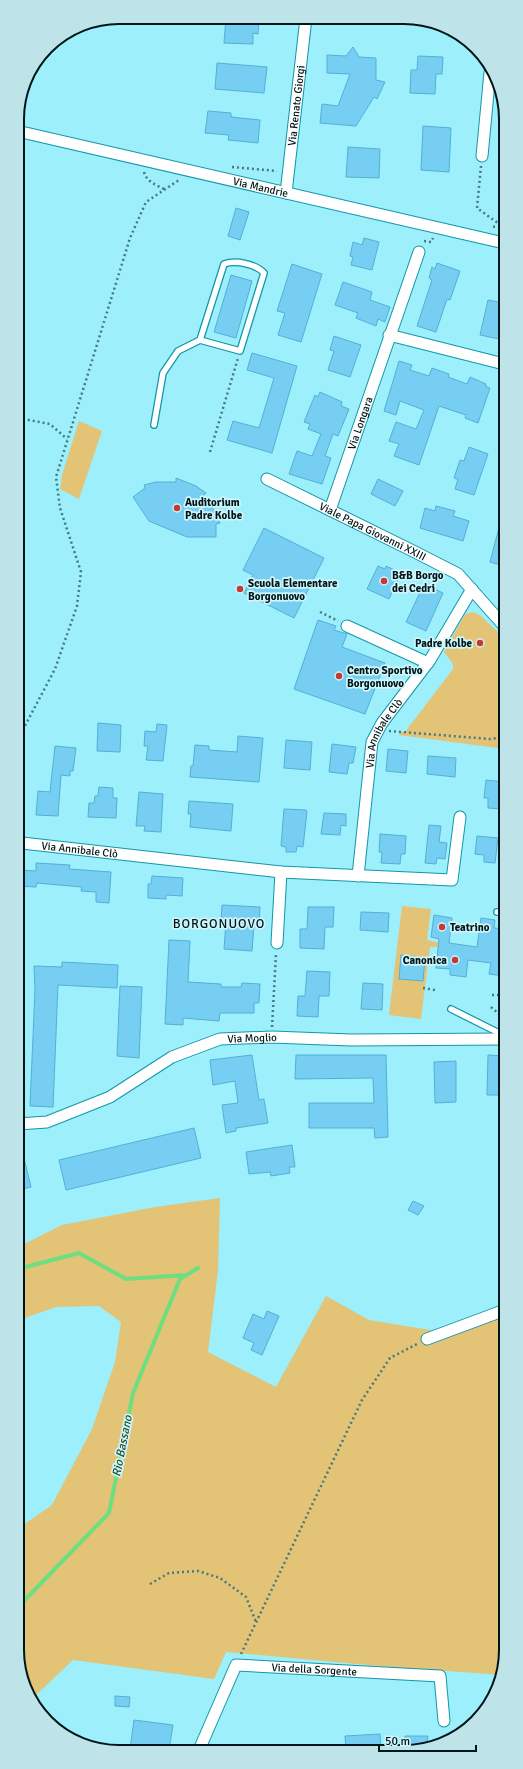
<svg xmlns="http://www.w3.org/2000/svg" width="523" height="1769" font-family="Signika,sans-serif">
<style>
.green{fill:#e3c375}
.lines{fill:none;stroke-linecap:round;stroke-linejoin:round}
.stream{stroke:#6fde81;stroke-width:4}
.building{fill:#77cef3;stroke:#52b0d5}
.lane-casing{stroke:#1297a6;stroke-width:8}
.street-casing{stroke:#1297a6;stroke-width:13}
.path{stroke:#477980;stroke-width:2.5;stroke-dasharray:2 3;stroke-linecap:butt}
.lane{stroke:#fff;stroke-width:5.5}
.street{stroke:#fff;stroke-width:11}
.poi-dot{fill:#c63831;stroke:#cef5fb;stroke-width:1.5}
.labels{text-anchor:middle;stroke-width:3.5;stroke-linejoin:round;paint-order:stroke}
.street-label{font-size:11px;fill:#001619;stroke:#cef5fb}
.poi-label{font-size:11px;font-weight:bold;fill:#001619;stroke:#cef5fb;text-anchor:start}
.water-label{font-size:12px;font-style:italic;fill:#234f2a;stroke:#cef5fb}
.quarter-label{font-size:13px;letter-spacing:1px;fill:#001619;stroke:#cef5fb}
.rim{fill:none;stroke:#001619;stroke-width:2}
</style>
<rect width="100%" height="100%" fill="#9ceffb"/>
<path class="green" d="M79 421 102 431 79 499 60 489 62 475Z
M474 612 481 616 505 639V749L399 735 400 732H405L453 669V664L444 652 465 614Z
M402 906 431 909 427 940 440 943 438 947H430L421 1019 389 1015Z
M220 1198 218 1270 208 1352 276 1387 326 1296 369 1320 436 1331 505 1305 506 1656 502 1675 379 1666 226 1652 214 1679 73 1660 34 1697 19 1670V1528L52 1505 92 1429 115 1362 121 1322 99 1306 56 1307 19 1320 18 1247 62 1225 155 1207Z"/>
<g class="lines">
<path class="stream" d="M18 1269 79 1253 126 1279 187 1275
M19 1606 109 1513 133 1393 180 1279 198 1268"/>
</g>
<path class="building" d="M226 18H259L258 34 253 33V44L224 43Z
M353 47 359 57 376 58V80L385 82 377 99 374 97 356 126 320 123 322 104 338 106 350 74 327 73V55L346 56Z
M418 56 443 57 442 74H436L435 94 410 93 411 70H417Z
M217 63 267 67 264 93 215 89Z
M208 111 231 113V117L260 120 258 143 228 140 229 135 205 133Z
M423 126 451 128 449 172 421 170Z
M348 147 380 149 379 178 346 177Z
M236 208 249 212 240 240 228 236Z
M364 238 379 242 372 270 351 265 353 257 350 256 353 242 362 245Z
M437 263 460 271 450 300 447 299 436 332 417 326 432 280 429 278 432 267 435 269Z
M292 264 322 274 301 342 278 335 285 313 277 311Z
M231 275 252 281 236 338 214 332Z
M343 282 372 292 370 300 390 307 385 322 378 319 376 326 356 318 358 313 335 305Z
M488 300 504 303V340L480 335Z
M334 336 361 345 350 377 328 370 334 351 330 350Z
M252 353 297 366 272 453 227 440 233 421 259 428 274 378 247 370Z
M399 361 412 365 410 370 429 376 432 368 449 374 448 377 467 384 470 377 486 384 485 386 490 388 478 423 465 418 466 415 439 406 419 465 394 456 399 444 389 441 396 422 416 429 424 410 400 401 396 415 384 411Z
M320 392 342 402 341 406 349 409 338 436 333 434 325 456 331 458 322 484 289 474 297 451 312 456 321 434 308 429 310 424 304 422 315 395 318 397Z
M469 447 488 454 474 495 455 489 458 479 454 478 460 460 464 461Z
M176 478 196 486 206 493 203 496 215 511 220 523 216 524V537H187L149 521 133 497 145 488 144 485 156 482H176Z
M378 479 403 491 395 506 371 494Z
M436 506 455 511 453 516 469 521 463 541 420 528 425 508 435 511Z
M501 520H505V552L501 565 490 562Z
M264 528 324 558 294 618 244 593 253 575 243 570Z
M378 566 385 569 386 566 401 573 389 599 367 589Z
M424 584 443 593 426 631 406 622Z
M318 620 336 626 334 630 347 634 342 647 385 663 365 714 294 689Z
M98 723 121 725 120 752 97 751Z
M157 724 167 725 163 761 146 760 148 746H144L145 731 156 732Z
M238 736 263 738 259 782 190 777 191 766H193L195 745 209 746V750L237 752Z
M286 740 312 742 310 770 284 768Z
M332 744 356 747 353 763H349L347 774 329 772Z
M55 746 76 748 73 771H70V776L61 775 58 816 36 815 38 791 50 792Z
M388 749 408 751 406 773 386 771Z
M428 756 456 758 455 777 427 774Z
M486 780 505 782V797L503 796 502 809 488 808V798H484Z
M99 787 113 788V798H117L116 818 88 817 89 803H94L95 796H98Z
M139 792 163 794 161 832 144 831 145 826H136Z
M189 801 233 804 231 831 190 827 191 814H188Z
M284 809 306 810 307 812 303 847 297 846 296 852H286V847L281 846Z
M324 813 346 814V826L341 825 340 835 321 834Z
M429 825 441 826 439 842 447 843 445 859 437 858 436 864 425 863Z
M380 834 406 836 405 854H401L400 864 381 863 382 852H379Z
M477 836 498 838 495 863 484 862V855L475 854Z
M36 863 70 865 69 869 111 872 109 903 96 902V892L81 891 82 887 37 883 36 887 18 886 19 870 36 871Z
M152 876 183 878 182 896 166 895V899L148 898V884H151Z
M222 905 260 907 259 925H254L252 951 224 949 226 922H221Z
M308 907H334L333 927H325L324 949 300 948V929H307Z
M361 912 389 913 388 932 360 930Z
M434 915 452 918 449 943 477 947 481 918 495 920 494 928 505 929V976L489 974 491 963 468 960 466 977 450 975V969L436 968 439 939 431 937Z
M169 940 190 941 188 982 221 984V987H241L242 983 260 984 259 1003H254V1013H220L219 1021 183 1018V1025L165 1024Z
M401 955 425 958 423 981 399 979Z
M62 962 118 965 117 988 58 985 53 1107 30 1106 35 990 34 966 62 967Z
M307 971 330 972 329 996H319L318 1017 297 1016 298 996H305Z
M363 983 383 984 382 1010 361 1009Z
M120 986 142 987 139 1058 117 1056Z
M252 1055 259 1100 264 1099 268 1123 236 1128V1131L226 1133 222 1105 238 1103 235 1081 213 1085 210 1060Z
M296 1055H386L388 1137 375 1138 374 1128H309V1103H374L373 1078 295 1079Z
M488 1055 505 1056V1095H487Z
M456 1061V1102L435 1103 434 1062Z
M194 1128 201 1158 66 1190 59 1160Z
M292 1145 295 1167H289L290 1173 271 1176 270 1172 249 1174 246 1152Z
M18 1150H22L31 1187 18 1190Z
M413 1201 424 1206 418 1215 408 1210Z
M267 1311 279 1316 262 1355 251 1350 254 1343 243 1338 253 1314 264 1319Z
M115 1696 130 1697 129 1707 115 1706Z
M134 1720 173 1725 169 1750 130 1749Z
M380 1734 381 1750H346L345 1736Z
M405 1736H428L426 1749 405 1750Z"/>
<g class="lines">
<defs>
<path id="lane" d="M154 425 163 373 178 351 200 340 240 351 264 273C256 264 236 260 224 264L200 340
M497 912 505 913
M451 1009 505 1036"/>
<g id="street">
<path id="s1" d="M17 131 504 243"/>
<path d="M482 156 490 72"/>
<path id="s2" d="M286 193 306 18"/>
<path d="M389 335 504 364"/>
<path id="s3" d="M267 479 415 552 458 574 505 627"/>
<path id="s4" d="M330 510 419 252"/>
<path d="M347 626 428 663"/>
<path id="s5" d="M22 843 281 872 452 880 460 817"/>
<path id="s6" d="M358 876 372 742 382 723 430 660 472 589"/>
<path d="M277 943 281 872"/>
<path id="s7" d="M18 1124 47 1122 110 1097 172 1057 220 1039 272 1037 351 1040 505 1039"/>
<path d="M427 1339 505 1310"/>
<path id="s8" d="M199 1750 236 1665 440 1676 444 1721"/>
</g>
</defs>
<use href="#lane" class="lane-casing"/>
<use href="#street" class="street-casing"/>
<path class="path" d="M481 166 477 208 502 226 491 227
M232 167 277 171
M144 172C146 181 156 185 164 189
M424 241 431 242 433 238
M18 418 50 424 67 439
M210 452 238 358
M320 612 338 621
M389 731 490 739 505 737
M18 739 55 669 77 606 81 572 60 508 56 477 130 238 146 202 179 180
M18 928 21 931 18 957
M423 988 435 990
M492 995H503L505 976
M491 1007 499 1014 505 1017
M272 1027 276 954
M150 1584 169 1573 198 1571 220 1578 246 1597 256 1622
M241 1654 362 1400 390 1358 417 1344"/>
<use href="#lane" class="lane"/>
<use href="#street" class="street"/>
</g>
<g class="poi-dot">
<circle cx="177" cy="508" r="4"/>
<circle cx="384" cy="581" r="4"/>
<circle cx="240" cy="589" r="4"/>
<circle cx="480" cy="643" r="4"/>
<circle cx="339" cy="676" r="4"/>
<circle cx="442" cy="927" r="4"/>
<circle cx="455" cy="960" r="4"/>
</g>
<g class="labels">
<g class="street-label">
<text dy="4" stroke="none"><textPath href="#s2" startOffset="88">Via Renato Giorgi</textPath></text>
<text dy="4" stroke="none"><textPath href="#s1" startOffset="250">Via Mandrie</textPath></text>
<text dy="4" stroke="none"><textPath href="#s4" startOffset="92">Via Longara</textPath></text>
<text dy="4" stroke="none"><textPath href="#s3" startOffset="118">Viale Papa Giovanni XXIII</textPath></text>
<text dy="4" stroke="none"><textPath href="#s6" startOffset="147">Via Annibale Clò</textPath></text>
<text dy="4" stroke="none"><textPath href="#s5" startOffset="58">Via Annibale Clò</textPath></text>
<text dy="4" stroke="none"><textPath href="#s7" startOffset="254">Via Moglio</textPath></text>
<text dy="4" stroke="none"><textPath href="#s8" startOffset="171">Via della Sorgente</textPath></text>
</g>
<g class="poi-label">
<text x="185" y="506">Auditorium<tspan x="185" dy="13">Padre Kolbe</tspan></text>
<text x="392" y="579">B&amp;B Borgo<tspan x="392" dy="13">dei Cedri</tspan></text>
<text x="248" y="587">Scuola Elementare<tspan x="248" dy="13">Borgonuovo</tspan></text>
<text x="472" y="647" text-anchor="end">Padre Kolbe</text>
<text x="347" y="674">Centro Sportivo<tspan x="347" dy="13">Borgonuovo</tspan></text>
<text x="450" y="931">Teatrino</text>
<text x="447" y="964" text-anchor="end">Canonica</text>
</g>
<g class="water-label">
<text transform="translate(122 1446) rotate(-79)" y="4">Rio Bassano</text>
</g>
<g class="quarter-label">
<text x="219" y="928">BORGONUOVO</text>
</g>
</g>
<path d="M0 0H523V1769H0ZM119 24H404A95 95 0 0 1 499 119V1650A95 95 0 0 1 404 1745H119A95 95 0 0 1 24 1650V119A95 95 0 0 1 119 24Z" fill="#bee3e9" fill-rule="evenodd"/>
<path class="rim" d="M119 24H404A95 95 0 0 1 499 119V1650A95 95 0 0 1 404 1745H119A95 95 0 0 1 24 1650V119A95 95 0 0 1 119 24Z"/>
<path d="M379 1745v6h97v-6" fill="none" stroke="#001619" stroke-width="2"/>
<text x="385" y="1745" font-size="12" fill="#001619" stroke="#cef5fb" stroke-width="3" paint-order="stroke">50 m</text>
</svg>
